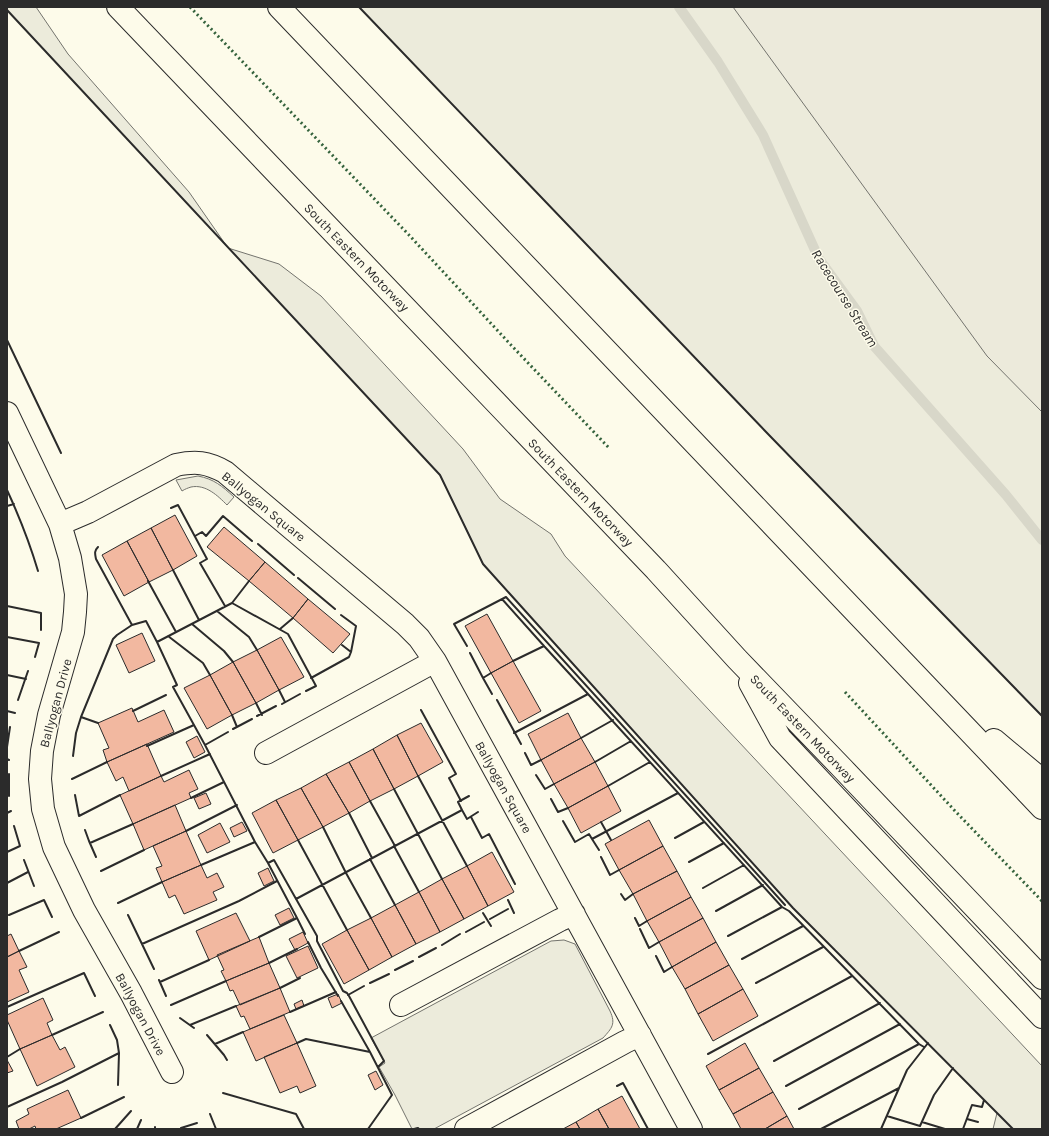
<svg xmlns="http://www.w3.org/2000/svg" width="1049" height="1136" font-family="Karla,sans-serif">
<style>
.green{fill:#ecebdb;stroke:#74746e}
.parking{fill:#eceadb;stroke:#74746e}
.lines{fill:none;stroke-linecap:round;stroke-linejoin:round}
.stream{stroke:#d8d7c9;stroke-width:10}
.building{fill:#f2b8a0;stroke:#2b2b2b}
.minor-casing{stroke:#2b2b2b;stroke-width:24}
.motorway-casing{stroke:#2b2b2b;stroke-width:24}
.minor{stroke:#fdfbea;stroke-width:22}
.motorway{stroke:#fdfbea;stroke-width:22}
.hedge{stroke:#34623c;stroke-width:3;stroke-dasharray:2 3;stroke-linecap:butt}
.wall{stroke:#2b2b2b;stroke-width:2}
.labels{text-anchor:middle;stroke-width:3;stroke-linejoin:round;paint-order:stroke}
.street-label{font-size:13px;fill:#2b2b2b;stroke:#fdfbea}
.water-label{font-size:14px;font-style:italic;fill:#2b2b2b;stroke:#fdfbea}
</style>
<rect width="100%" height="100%" fill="#fdfbea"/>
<path class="green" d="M7 7H36L68 54 189 192 228 248 279 264 321 296 463 449 500 499 551 534 565 556 1042 1066V1129H993L997 1113 793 908 483 564 440 475 7 10Z
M359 7H1042V716L769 435Z
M198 476C214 479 222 486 234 497L227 505C218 496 206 484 191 487 188 488 185 489 182 491L176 480Z
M564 940 575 944 610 1011C616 1024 612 1028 603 1038L434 1129H419L418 1128 412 1129 395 1095 379 1067 385 1063 371 1038 551 941Z"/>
<path class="parking" d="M733 7H1042V412L987 356Z"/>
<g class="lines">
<path class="stream" d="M679 7 718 62 763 135 819 259 857 311 874 346 1006 495 1042 540"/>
</g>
<path class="building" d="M175 515 197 556 173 570 151 528Z
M224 527 265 562 249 581 207 547Z
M151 528 173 570 149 582 127 541Z
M127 541 149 582 124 596 102 555Z
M265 562 308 599 293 618 249 581Z
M308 599 350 634 333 653 293 618Z
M487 614 513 661 491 673 465 626Z
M142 633 155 661 129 673 116 645Z
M281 637 304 677 279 690 257 650Z
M257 650 279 690 256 703 233 662Z
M513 661 541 711 519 723 491 673Z
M233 662 256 703 232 715 210 675Z
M210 675 232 715 207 729 184 688Z
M132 708 138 722 164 710 174 732 107 762 103 750 109 748 98 723Z
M568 713 581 738 541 760 528 734Z
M421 723 443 762 418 776 397 735Z
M397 735 418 776 394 789 373 749Z
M197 736 205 752 194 758 186 742Z
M581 738 595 762 554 784 541 760Z
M147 744 161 776 129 791 123 777 116 781 107 762Z
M373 749 394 789 370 801 349 762Z
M349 762 370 801 349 813 326 774Z
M595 762 608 786 568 808 554 784Z
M189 770 198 789 189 793 191 798 133 824 120 795 161 776 164 782Z
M326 774 349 813 323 827 301 788Z
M608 786 621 811 581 833 568 808Z
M301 788 323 827 298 840 276 800Z
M206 793 211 804 199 809 194 798Z
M276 800 298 840 273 853 252 813Z
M175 805 186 831 144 850 133 824Z
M649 820 663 846 619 870 605 844Z
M242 822 247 831 234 837 230 828Z
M220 823 230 842 207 853 198 835Z
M186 831 201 865 162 882 156 868 162 866 153 846Z
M663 846 677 871 633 894 619 870Z
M492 852 514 892 488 906 467 866Z
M201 865 207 878 217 873 224 887 213 892 217 900 184 914 175 895 169 898 162 882Z
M467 866 488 906 464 919 442 879Z
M268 868 274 881 264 886 258 873Z
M677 871 691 897 647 921 633 894Z
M442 879 464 919 440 932 419 892Z
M419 892 440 932 416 944 395 905Z
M691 897 703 918 659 942 647 921Z
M395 905 416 944 392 957 371 918Z
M289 908 294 918 280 925 275 915Z
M236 913 250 941 209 960 196 931Z
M371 918 392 957 369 970 347 930Z
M703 918 716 942 672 967 659 942Z
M347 930 369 970 344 984 322 944Z
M303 932 308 943 295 950 289 939Z
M11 934 19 951 7 957V936Z
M259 937 269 963 226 981 221 971 224 970 217 955Z
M716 942 729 965 685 989 672 967Z
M308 946 318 968 297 978 286 956Z
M19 951 27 967 19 970 29 992 7 1002V957Z
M269 963 280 988 240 1005 233 990 230 991 226 981Z
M729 965 743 989 698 1014 685 989Z
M280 988 290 1012 250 1029 244 1016 241 1017 236 1006Z
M743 989 758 1016 713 1041 698 1014Z
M338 994 342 1003 332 1008 328 998Z
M43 998 53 1020 47 1023 52 1035 20 1049 7 1020V1015Z
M302 1000 304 1006 296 1009 294 1004Z
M284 1015 297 1043 256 1061 243 1032Z
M52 1035 60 1050 65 1047 75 1067 37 1086 20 1049Z
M297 1043 316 1086 300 1093 297 1086 280 1093 264 1057Z
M745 1043 759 1068 719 1090 706 1066Z
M7 1060 13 1071 7 1073Z
M759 1068 773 1092 733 1114 719 1090Z
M376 1071 383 1085 375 1090 368 1075Z
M68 1090 81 1118 56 1129H36L35 1126 29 1129H19L16 1121 29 1114 27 1109Z
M773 1092 787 1116 765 1129H741L733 1114Z
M622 1096 640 1129H609L598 1109Z
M598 1109 609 1129H580L576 1122Z
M787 1116 794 1129H765Z
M576 1122 580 1129H563Z"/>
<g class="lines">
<defs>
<path id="minor" d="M7 413 60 524 70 558 76 594 75 612 73 632 49 715 42 751 40 779 43 809 54 847 84 910 131 993 172 1072
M60 524 88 512 176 465C196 461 207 462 225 472L405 624 419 638 435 661 544 860 691 1129
M266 753 435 661
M401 1005 560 920 574 914
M466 1129 625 1042 640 1035"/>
<path id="motorway" d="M118 7 656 570 737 659 843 769 1042 978
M279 7C535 273 789 540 1042 808
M750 683 780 738 1042 1017
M994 740 1042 780"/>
</defs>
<use href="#minor" class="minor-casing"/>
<use href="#motorway" class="motorway-casing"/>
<use href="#minor" class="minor"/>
<use href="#motorway" class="motorway"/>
<path class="hedge" d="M190 7 409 235 511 345 610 449
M845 692 956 812 1042 901"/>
<path class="wall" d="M359 7 769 435 1042 716
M7 10 440 475 483 564 510 594 793 908 1013 1129
M7 340 61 453
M7 490C19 516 30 544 38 571
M7 506 14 504
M171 508 178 505 207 559 200 563 225 606
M195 536 202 532 206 536 223 516 252 541
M258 544 294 575
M98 547C94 551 95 554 96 559L132 625 146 621 157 642 177 685 173 687 205 745 255 842 268 863 297 918 305 934
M173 570 199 620
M298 578 335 609
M148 581 176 632
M502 599 544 646 513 661
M232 603 249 581
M7 606 41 613V630
M217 611 249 637 257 650
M341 615 356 626 351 652
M192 624 224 651 233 662
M280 629 293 618
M168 636 203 663 210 675
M7 637 39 643 35 657
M157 642 232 603 288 634 316 686 306 691
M467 646 454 624 506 597 785 905
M470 653 483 678 491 673
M7 675 26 679
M311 678 349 657 351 652 342 645
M483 678 492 694
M279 690 285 702
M588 694 782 907 789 911 919 1044 924 1047
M18 700 28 671
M497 700 521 744
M256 703 262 715
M282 704 300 694
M421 710 456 774 449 778 461 801
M7 711 15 713
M133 711 166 695
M232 715 237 727
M257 716 276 706
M81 717 113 639 117 635 132 625
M233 729 252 719
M514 733 588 694 544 646
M581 738 613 720
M205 745 228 732
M147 746 194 725
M7 747 10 727
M525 753 531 765 541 760
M73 756 76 733 81 717 98 723
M7 759 9 760
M595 762 631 741
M536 775 545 789 554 784
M161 776 210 754
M418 776 467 866
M72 779 107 762
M608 786 650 762
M394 789 442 879
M75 795 79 816 120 795
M9 796V774
M191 798 224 782
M551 799 558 812 568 808
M370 801 395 846
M462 810 458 802 469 796
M7 813 11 811
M349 813 372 858
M471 817 482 838 489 834 515 884
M563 821 575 842 589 834 592 839
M601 822 611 840
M323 827 346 873 371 918
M85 830 89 841 96 857
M186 831 237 805
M675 838 704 822
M298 840 347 930
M90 843 133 824
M394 846 419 892
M599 850 592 839 678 793
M7 852 20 846 14 826
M601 857 610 875 619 870
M370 859 395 905
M24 860 34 886
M689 862 724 843
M268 863 274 860 317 936V941L343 991 347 993 349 996 384 1061 378 1067
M201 865 255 842
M101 871 144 850
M7 883 28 872
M703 888 744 865
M621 894 625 900 633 894
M296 899 462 810 467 819 478 812
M508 900 514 913
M118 903 162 882
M716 911 763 885
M483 913 491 926
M9 915 44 900 52 917
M128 915 154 969
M635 918 639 926 647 921
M490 919 508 909
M640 929 649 948 659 942
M466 932 484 922
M728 936 782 907
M259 937 297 918
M308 942 321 968 338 996
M142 944 239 901 277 881
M442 945 460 934
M19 951 59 932
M656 956 664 972 672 967
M419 957 436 948
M742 959 803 926
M269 963 297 949
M395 970 413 961
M159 980 166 996
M160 982 209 960
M370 983 389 974
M756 983 823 947
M280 988 300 978
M348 995 364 986
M341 1001 370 1052 392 1095 368 1129
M171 1005 226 981
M7 1007 84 973 95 996
M290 1012 336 992
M180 1018 194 1028
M110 1025 117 1040 119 1053 118 1085
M190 1025 236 1006
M52 1035 103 1012
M207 1035 224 1055 227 1060
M297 1043 306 1039 370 1052
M215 1044 243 1032
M708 1054 852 976
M7 1057 20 1049
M774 1061 880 1003
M617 1086 623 1083 648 1129
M786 1086 900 1024
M223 1093 296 1114 304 1129
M7 1107 62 1082 119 1053
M799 1109 919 1044
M210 1114 216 1129
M887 1116 920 1126 934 1095 953 1068
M81 1118 124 1097
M967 1119 978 1122
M922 1122 945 1129
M181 1128 197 1123
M115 1129 131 1111
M137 1129 141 1120
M155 1129V1127
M414 1129 418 1128 419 1129
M821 1129 899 1088
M881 1129 907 1070 928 1043
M963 1129 972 1105 982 1107 984 1100"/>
</g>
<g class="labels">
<g class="street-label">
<text transform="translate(357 257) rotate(46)" y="5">South Eastern Motorway</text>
<text transform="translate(581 492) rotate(46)" y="5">South Eastern Motorway</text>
<text transform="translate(264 506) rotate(39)" y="5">Ballyogan Square</text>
<text transform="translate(55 703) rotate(-75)" y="5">Ballyogan Drive</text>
<text transform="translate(803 728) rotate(46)" y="5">South Eastern Motorway</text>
<text transform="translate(504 787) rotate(61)" y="5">Ballyogan Square</text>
<text transform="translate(141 1014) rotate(62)" y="5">Ballyogan Drive</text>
</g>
<g class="water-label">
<text transform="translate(845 298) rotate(58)" y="5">Racecourse Stream</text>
</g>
</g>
<rect width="1049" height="1136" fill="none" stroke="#2b2b2b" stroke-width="16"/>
</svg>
